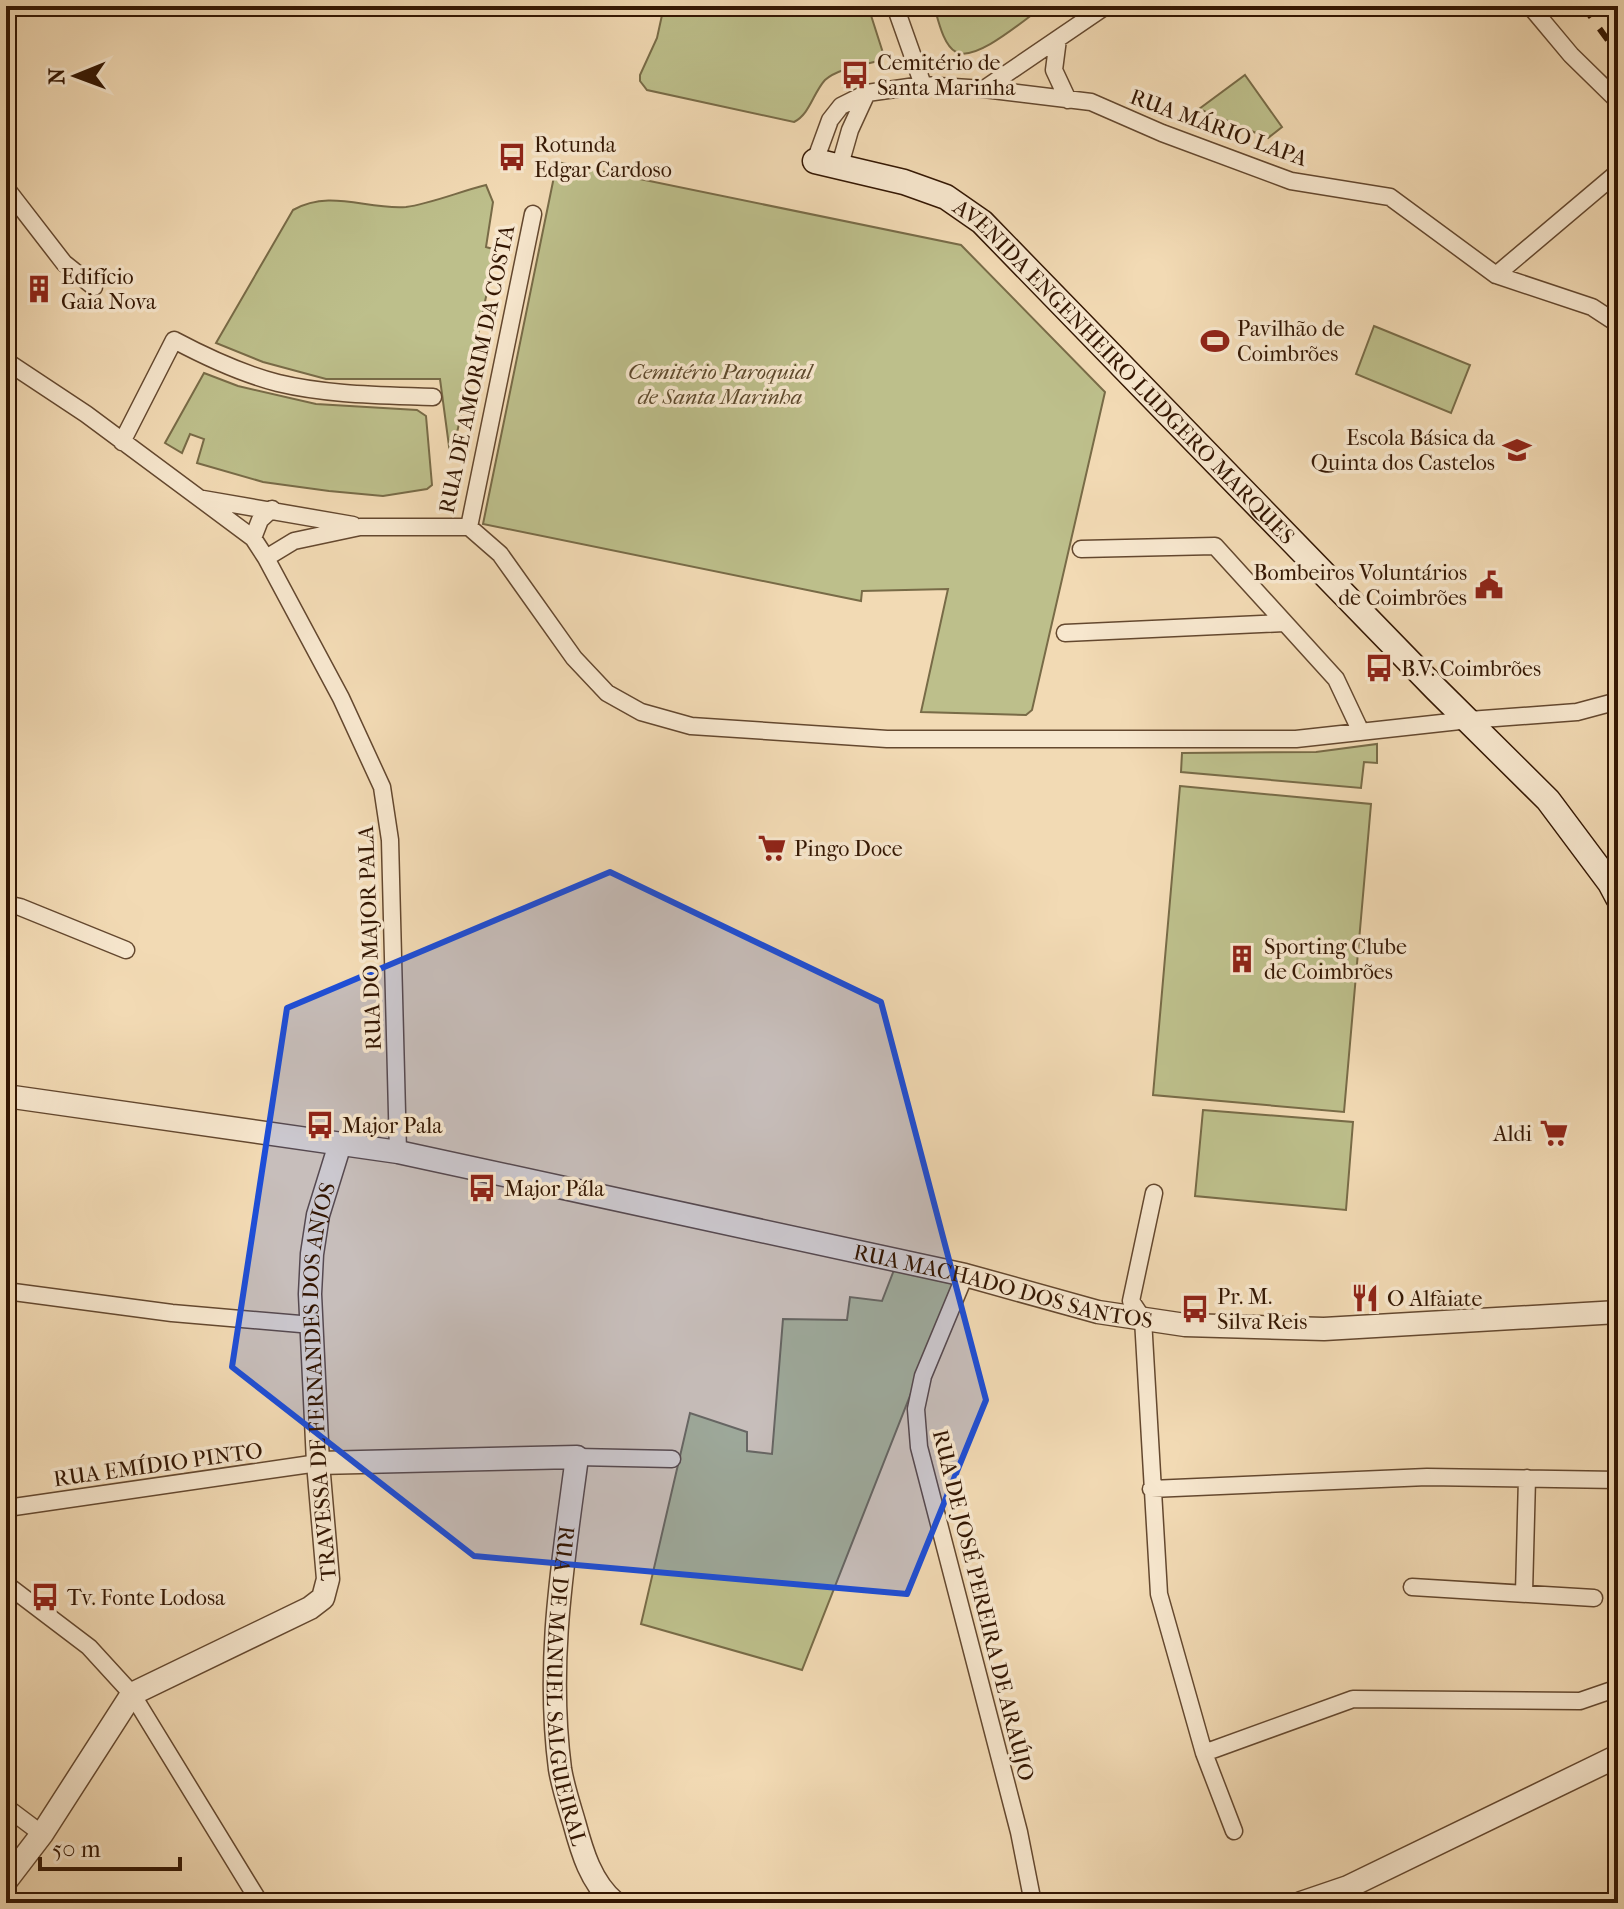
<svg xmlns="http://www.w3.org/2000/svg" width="1624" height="1909" font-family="'IM FELL French Canon',serif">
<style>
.green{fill:#bdbf8b;stroke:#786b47;stroke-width:2}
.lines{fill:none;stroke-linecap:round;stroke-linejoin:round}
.minor-casing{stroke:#64482f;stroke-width:19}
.tertiary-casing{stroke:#64482f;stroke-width:25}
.secondary-casing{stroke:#341703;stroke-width:27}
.minor{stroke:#f7e7ce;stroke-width:16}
.tertiary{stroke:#f7e7ce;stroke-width:22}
.secondary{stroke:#f7e7ce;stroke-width:24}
.rail{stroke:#341703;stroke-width:6;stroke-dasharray:14 14;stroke-linecap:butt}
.marked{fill:#1d4ed8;fill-opacity:0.2;stroke:#1d4ed8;stroke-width:6;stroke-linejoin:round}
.labels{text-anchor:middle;stroke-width:7;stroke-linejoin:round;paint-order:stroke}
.poi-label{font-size:22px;fill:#341703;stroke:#f7e7ce;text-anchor:start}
.street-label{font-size:22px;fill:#341703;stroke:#f7e7ce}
.park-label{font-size:22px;font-style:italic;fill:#5d492c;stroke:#f7e7ce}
</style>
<rect width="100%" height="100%" fill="#f2dab4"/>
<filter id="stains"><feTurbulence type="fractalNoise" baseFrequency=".0025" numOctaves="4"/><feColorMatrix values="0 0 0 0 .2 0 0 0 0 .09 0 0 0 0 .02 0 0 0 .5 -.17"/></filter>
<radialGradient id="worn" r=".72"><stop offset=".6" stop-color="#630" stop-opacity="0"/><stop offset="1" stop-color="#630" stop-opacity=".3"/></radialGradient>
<path class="green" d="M664 6H868L884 56 881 60C865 65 838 68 825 80 813 93 810 114 794 122L647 90 640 81V75L657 38Z
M934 6H1044C1026 18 976 63 956 52 943 45 938 19 934 6Z
M1245 75 1282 127 1268 138 1199 109Z
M557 162 961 245 1105 392 1032 710 1026 715 921 712 948 589 862 591 861 601 483 524Z
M486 185 493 202 486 247 496 250 451 461 440 379H326L263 362 216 343 293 210C331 189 366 210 406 207 430 204 461 191 486 185Z
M1374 326 1470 365 1451 413 1356 374Z
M204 373 238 386 316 404 417 410 426 416 432 485 427 489 383 496 329 491 263 482 197 463 204 439 190 434 182 453 165 443Z
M1377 744V763L1364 762 1361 788 1181 772 1182 753 1316 752Z
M1180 786 1371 804 1344 1112 1153 1095Z
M1203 1110 1353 1122 1346 1210 1195 1196Z
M894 1270 954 1284 802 1670 641 1624 690 1413 747 1432V1451L772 1454 783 1319 847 1320 850 1297 882 1301Z"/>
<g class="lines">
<defs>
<path id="minor" d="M895 6 923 85
M1530 6 1571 55 1618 101
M1058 39 1054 70 1068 100
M984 89 1106 6
M815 161 830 120 841 106 867 93 923 85 984 89 1091 102 1162 133 1291 181 1390 197 1496 275 1592 307 1618 324
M840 165 850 130 867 93
M6 188 64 263 94 287
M1496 275 1618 172
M6 361 86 414 253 538 266 558 341 698 382 787 390 840 398 1152
M122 442 174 340C206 357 243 374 278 383 328 395 381 395 433 397
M203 499 353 525
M469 527 500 554 574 658 607 693 641 712 691 726 887 739H1296L1469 720 1577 712 1618 701
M469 527 533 214
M253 538 260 520 272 509
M1081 549 1215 546 1336 679 1361 732
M266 558 294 541 360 527H469
M1065 633 1284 623
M6 904 20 907 126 950
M1154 1193 1131 1301 1143 1319 1159 1594 1204 1753 1234 1831
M965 1275 923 1376 916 1409 919 1447 1019 1832 1033 1903
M6 1291 172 1313 312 1325
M577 1457 672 1459
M1151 1489 1427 1477 1618 1480
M6 1511 14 1507 318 1463
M6 1584 89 1647 132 1694 260 1903
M1412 1587 1594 1598
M1524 1593 1527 1478
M1204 1753 1353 1699 1580 1701 1612 1690
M6 1807 42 1834"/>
<g id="tertiary">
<path id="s1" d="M6 1096 398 1152 965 1275 1098 1312 1185 1325 1324 1329 1618 1312"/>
<path id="s2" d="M318 1463 577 1457C563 1563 546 1661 560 1769 563 1787 569 1805 574 1822 582 1852 591 1883 615 1903"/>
<path id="s3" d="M6 1881 42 1834 132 1694 310 1608 323 1598 328 1579 318 1463 310 1294 312 1254 318 1215 340 1144"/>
<path d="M1301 1903 1348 1887 1618 1756"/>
</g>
<g id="secondary">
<path id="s4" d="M815 161 904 182 946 197 982 222 1436 689 1548 800 1610 883 1618 898"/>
</g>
</defs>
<use href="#minor" class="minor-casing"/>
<use href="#tertiary" class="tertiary-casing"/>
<use href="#secondary" class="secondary-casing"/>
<use href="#minor" class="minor"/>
<use href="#tertiary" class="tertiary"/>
<use href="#secondary" class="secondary"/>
<path class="rail" d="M1583 6 1618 54"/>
</g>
<path class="marked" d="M610 872 881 1002 986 1400 907 1594 474 1556 232 1367 287 1008Z"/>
<defs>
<symbol id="bus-bare" viewBox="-9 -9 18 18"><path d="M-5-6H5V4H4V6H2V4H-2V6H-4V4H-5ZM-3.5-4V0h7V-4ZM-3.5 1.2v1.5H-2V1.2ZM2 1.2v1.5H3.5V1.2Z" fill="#8f2418" stroke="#f7e7ce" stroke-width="2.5" paint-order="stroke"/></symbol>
<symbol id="building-bare" viewBox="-9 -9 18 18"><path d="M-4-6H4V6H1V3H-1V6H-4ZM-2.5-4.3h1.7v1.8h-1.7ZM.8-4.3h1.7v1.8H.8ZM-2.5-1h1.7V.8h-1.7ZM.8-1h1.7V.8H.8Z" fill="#8f2418" stroke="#f7e7ce" stroke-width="2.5" paint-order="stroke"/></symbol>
<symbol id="stadium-bare" viewBox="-9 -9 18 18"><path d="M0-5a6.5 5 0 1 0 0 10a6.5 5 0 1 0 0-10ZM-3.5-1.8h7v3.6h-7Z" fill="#8f2418" stroke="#f7e7ce" stroke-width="2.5" paint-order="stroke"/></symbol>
<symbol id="school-bare" viewBox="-9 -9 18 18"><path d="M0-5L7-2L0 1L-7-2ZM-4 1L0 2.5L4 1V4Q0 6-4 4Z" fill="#8f2418" stroke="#f7e7ce" stroke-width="2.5" paint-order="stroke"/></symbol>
<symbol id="civic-bare" viewBox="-9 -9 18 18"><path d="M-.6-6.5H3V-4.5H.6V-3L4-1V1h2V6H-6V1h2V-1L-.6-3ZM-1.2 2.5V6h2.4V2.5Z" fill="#8f2418" stroke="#f7e7ce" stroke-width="2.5" paint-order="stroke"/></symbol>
<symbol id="supermarket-bare" viewBox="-9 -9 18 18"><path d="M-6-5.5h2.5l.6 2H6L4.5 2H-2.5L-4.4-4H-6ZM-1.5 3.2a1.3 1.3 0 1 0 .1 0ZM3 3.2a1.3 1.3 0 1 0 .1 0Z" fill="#8f2418" stroke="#f7e7ce" stroke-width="2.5" paint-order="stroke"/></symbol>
<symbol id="restaurant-bare" viewBox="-9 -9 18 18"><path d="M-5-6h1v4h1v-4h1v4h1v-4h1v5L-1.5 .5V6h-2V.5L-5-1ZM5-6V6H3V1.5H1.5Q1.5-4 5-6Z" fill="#8f2418" stroke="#f7e7ce" stroke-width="2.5" paint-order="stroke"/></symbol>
</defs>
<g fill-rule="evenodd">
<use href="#bus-bare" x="835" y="55" width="40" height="40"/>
<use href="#bus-bare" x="492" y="137" width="40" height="40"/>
<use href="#building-bare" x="19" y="269" width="40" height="40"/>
<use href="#stadium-bare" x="1195" y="321" width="40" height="40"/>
<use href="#school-bare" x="1497" y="430" width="40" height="40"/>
<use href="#civic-bare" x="1469" y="565" width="40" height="40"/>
<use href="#bus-bare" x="1359" y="648" width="40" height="40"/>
<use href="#supermarket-bare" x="752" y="828" width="40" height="40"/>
<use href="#building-bare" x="1222" y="939" width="40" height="40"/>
<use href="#bus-bare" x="300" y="1105" width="40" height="40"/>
<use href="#supermarket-bare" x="1534" y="1113" width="40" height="40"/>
<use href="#bus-bare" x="462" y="1168" width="40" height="40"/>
<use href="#restaurant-bare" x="1345" y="1278" width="40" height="40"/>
<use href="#bus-bare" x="1175" y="1289" width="40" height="40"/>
<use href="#bus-bare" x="25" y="1577" width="40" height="40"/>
</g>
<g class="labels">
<g class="poi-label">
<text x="877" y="70">Cemitério de<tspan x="877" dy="25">Santa Marinha</tspan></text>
<text x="534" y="152">Rotunda<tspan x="534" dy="25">Edgar Cardoso</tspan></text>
<text x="61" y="284">Edifício<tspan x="61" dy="25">Gaia Nova</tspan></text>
<text x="1237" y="336">Pavilhão de<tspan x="1237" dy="25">Coimbrões</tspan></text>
<text x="1495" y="445" text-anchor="end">Escola Básica da<tspan x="1495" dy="25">Quinta dos Castelos</tspan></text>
<text x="1467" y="580" text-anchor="end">Bombeiros Voluntários<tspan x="1467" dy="25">de Coimbrões</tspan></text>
<text x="1401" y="676">B.V. Coimbrões</text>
<text x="794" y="856">Pingo Doce</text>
<text x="1264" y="954">Sporting Clube<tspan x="1264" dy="25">de Coimbrões</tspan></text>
<text x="342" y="1133">Major Pala</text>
<text x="1532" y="1141" text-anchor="end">Aldi</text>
<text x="504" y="1196">Major Pála</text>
<text x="1217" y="1304">Pr. M.<tspan x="1217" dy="25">Silva Reis</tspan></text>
<text x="1387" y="1306">O Alfaiate</text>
<text x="67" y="1605">Tv. Fonte Lodosa</text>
</g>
<g class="street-label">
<text transform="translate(1219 127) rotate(20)" y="8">RUA MÁRIO LAPA</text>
<text transform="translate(476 369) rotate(-78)" y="8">RUA DE AMORIM DA COSTA</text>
<text dy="8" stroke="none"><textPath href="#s4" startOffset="386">AVENIDA ENGENHEIRO LUDGERO MARQUES</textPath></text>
<text transform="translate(369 938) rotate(-92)" y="8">RUA DO MAJOR PALA</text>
<text dy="8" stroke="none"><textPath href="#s1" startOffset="1016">RUA MACHADO DOS SANTOS</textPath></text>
<text dy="8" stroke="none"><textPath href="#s3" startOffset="658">TRAVESSA DE FERNANDES DOS ANJOS</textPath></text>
<text transform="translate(158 1464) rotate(-8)" y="8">RUA EMÍDIO PINTO</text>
<text transform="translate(984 1605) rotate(76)" y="8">RUA DE JOSÉ PEREIRA DE ARAÚJO</text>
<text dy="8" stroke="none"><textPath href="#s2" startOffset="490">RUA DE MANUEL SALGUEIRAL</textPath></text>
</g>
<g class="park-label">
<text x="720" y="379">Cemitério Paroquial<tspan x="720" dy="25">de Santa Marinha</tspan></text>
</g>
</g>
<rect width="1624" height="1909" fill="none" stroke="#f2dab4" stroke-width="32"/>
<rect x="8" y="8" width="1608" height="1893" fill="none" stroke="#341703" stroke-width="4"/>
<rect x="16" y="16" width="1592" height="1877" fill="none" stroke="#341703" stroke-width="2"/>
<g transform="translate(76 76) rotate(269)" stroke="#f7e7ce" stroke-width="6" paint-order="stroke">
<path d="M0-6L14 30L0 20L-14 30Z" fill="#341703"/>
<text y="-12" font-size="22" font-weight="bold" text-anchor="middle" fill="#341703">N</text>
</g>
<path d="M40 1857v12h140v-12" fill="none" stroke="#341703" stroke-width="4"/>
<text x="52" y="1857" font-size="24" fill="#341703" stroke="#f7e7ce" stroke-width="6" paint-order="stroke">50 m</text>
<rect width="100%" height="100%" filter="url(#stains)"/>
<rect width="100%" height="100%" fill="url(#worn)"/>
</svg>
